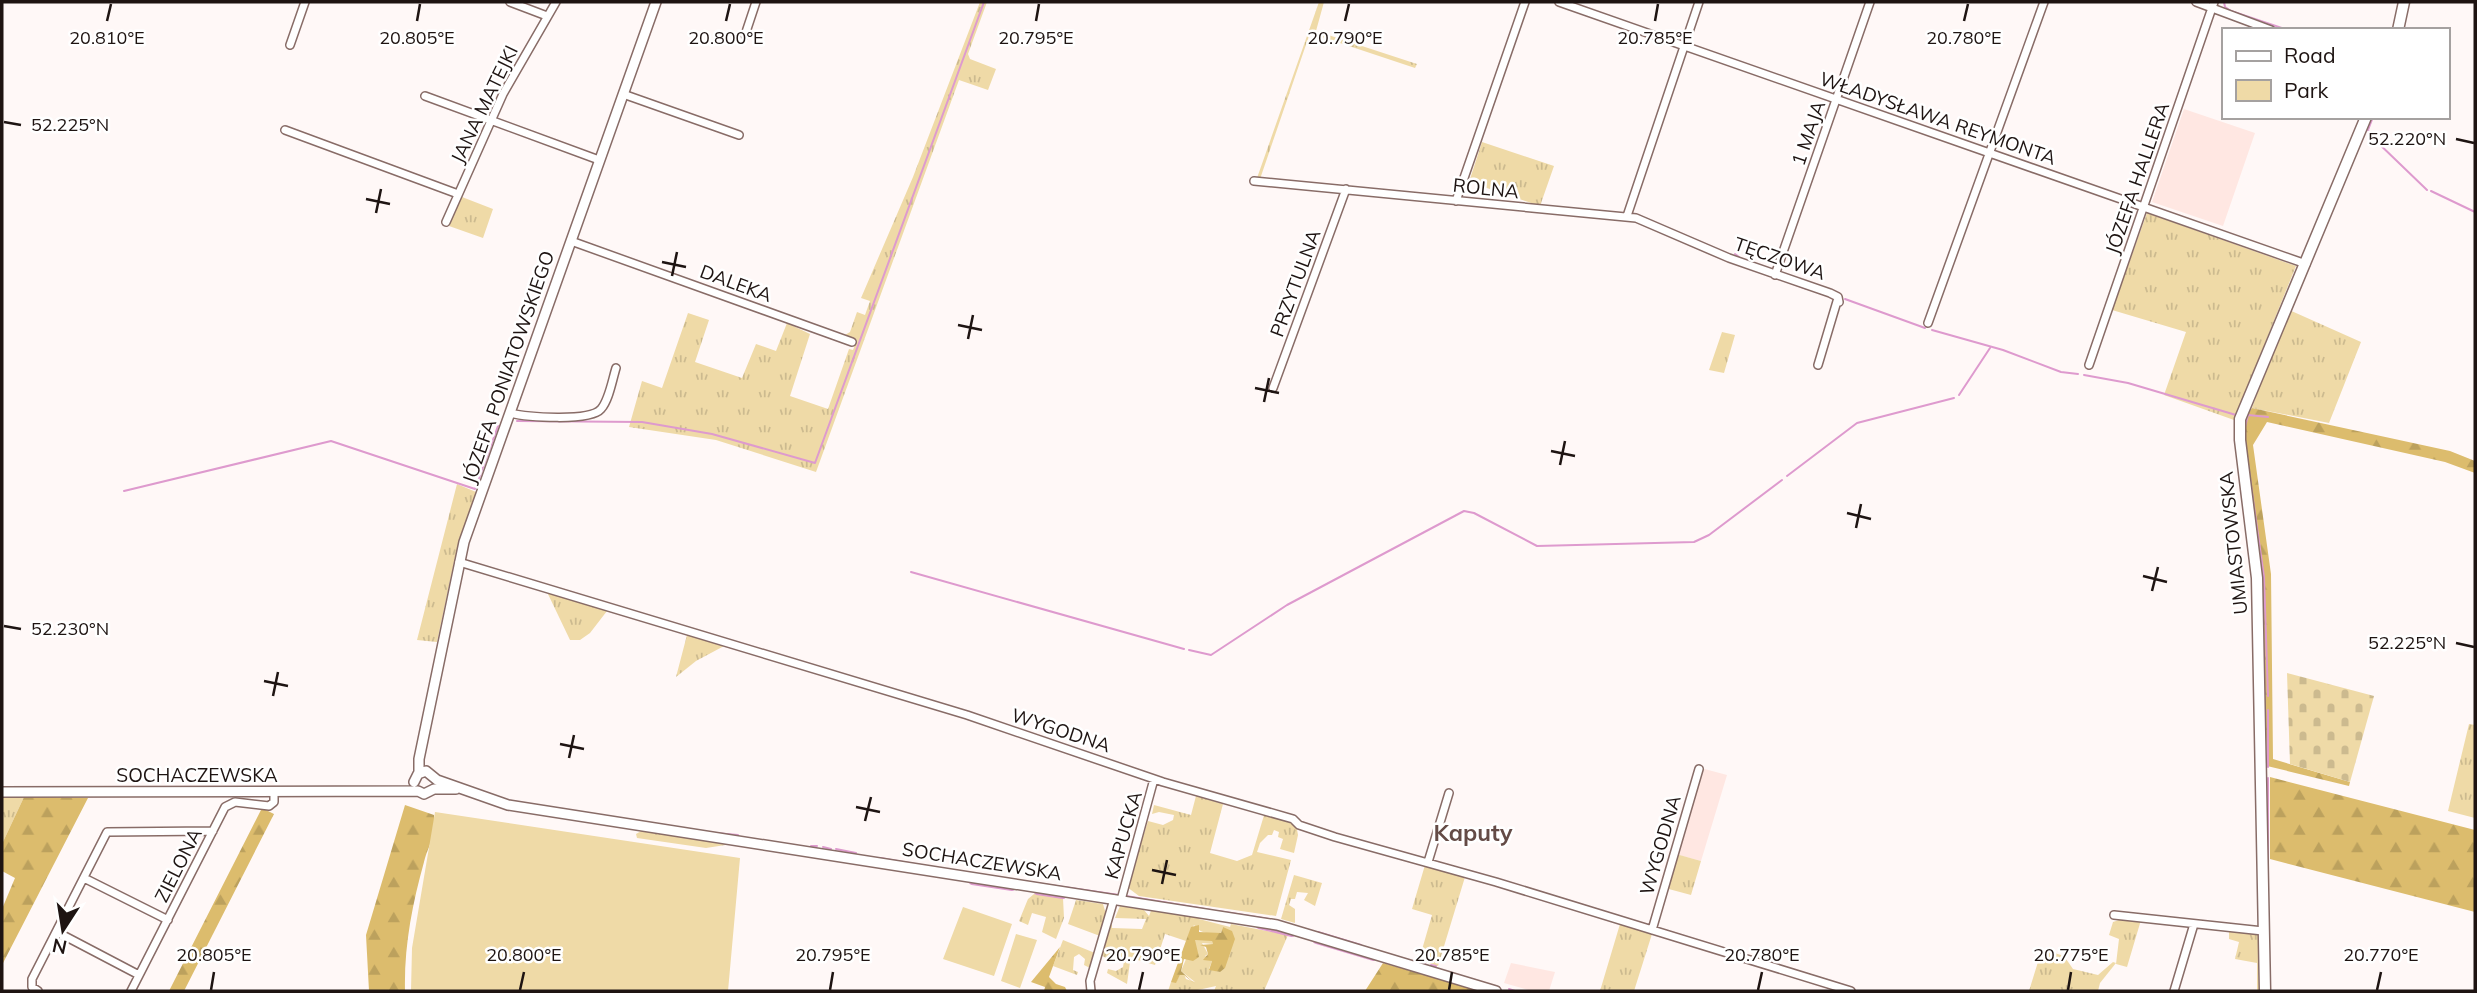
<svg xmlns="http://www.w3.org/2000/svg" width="2477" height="993" font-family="Mulish,sans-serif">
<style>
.built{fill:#ffe7e2}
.grass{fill:url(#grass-tufts)}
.forest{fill:url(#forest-firs)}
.cemetery{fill:url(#cemetery-stones)}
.green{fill:#efdaa7}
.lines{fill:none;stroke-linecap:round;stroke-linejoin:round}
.stream{stroke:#de9ace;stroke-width:2}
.canal{stroke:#de9ace;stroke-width:6}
.minor-casing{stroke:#886c67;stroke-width:10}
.tertiary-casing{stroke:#886c67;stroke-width:12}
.secondary-casing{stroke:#886c67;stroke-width:13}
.minor{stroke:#fff;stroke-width:7}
.tertiary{stroke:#fff;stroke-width:9}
.secondary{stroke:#fff;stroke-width:10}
.ticks{fill:none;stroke:#1e1412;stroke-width:2.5}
.labels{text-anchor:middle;stroke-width:5;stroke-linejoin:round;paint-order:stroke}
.street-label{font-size:19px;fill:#1e1412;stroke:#fff}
.quarter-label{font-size:23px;font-weight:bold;fill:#644b46;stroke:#fff}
.ticks-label{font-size:18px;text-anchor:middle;fill:#1e1412;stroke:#fff;stroke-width:5;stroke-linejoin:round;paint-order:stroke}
</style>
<defs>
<pattern id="grass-tufts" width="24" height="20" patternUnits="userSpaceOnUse" patternTransform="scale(1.75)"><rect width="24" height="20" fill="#efdaa7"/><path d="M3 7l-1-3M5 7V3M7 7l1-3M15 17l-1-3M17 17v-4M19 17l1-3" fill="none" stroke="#ccba8f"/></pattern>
<pattern id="forest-firs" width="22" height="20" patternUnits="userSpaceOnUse" patternTransform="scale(1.75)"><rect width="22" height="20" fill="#dcbc6d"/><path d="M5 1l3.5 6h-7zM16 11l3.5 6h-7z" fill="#bca15d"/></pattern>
<pattern id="cemetery-stones" width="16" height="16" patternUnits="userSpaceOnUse" patternTransform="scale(1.75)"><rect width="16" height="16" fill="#efdaa7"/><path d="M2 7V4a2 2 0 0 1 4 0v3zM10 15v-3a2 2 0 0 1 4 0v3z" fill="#ccba8f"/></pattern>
</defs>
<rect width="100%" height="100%" fill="#fff8f7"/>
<path class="built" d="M2184 109 2255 133 2223 226 2152 202Z
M1697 767 1727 775 1701 861 1671 853Z
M1511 963 1555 972 1549 991H1532L1504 983Z"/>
<path class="grass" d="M980 2H987L968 54 970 59 996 69 988 90 959 80 816 472 716 440 629 427 642 381 662 388 688 313 709 320 695 362 742 378 756 344 776 351 787 323 810 334 790 396 828 409 849 349 853 350 857 340 845 335 850 332 857 312 865 315 870 301 861 298 913 177Z
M1319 2H1324L1316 31 1417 64 1415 68 1310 33 1260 179 1257 178Z
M1482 142 1554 166 1540 206 1469 182Z
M462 197 493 209 483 238 449 226Z
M2147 213 2296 266 2234 420 2164 395 2186 332 2112 310Z
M2287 309 2361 342 2329 423 2252 408Z
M1722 332 1735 335 1724 373 1709 370Z
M457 484 476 492 455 557 437 642 417 640Z
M547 592 607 611 590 633 580 640H570Z
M687 635 724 646 696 661 676 677Z
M2469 724 2475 725V818L2448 811Z
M1196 796 1223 804 1210 853 1237 861 1252 855 1265 812 1296 824 1298 835 1294 853 1280 849 1283 839 1278 837 1279 832 1274 830 1272 835H1268L1260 843 1257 852 1291 860 1276 916 1139 896 1127 887 1148 821 1163 825 1173 820 1174 815 1159 812 1152 814 1154 805 1191 815Z
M2 797H24L2 844Z
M643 830 732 844 706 848 637 838 636 834Z
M1676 854 1701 861 1691 895 1665 888Z
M1425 865 1465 877 1438 966 1419 960 1432 915 1412 909Z
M1294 875 1322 883 1315 906 1304 900 1308 893 1297 892 1295 899H1291L1289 905 1295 909V923L1281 919Z
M1034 894 1063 898 1064 918 1056 939 1042 932 1046 917 1032 913 1028 925 1019 921 1028 899Z
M1076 900 1103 904 1106 914 1100 936 1068 924Z
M1120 906 1144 910 1149 916 1152 908 1199 916V919L1230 927 1231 924 1288 935 1264 991H1214L1216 986 1198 990 1201 991H1168L1171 982H1176L1180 975 1184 974 1186 979 1195 982 1181 971 1194 940H1212L1213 944 1202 943 1208 954 1205 956 1212 961 1209 969 1220 972 1223 927 1221 933C1209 934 1201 934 1194 925L1186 941 1165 934 1155 965 1124 956 1130 962 1127 984 1107 973 1108 969 1116 971 1123 967 1124 961 1111 956 1109 960 1101 955 1112 923V928L1142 929 1146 919 1115 918Z
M2122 919 2141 920 2127 967 2116 964 2119 939 2109 935 2113 922Z
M1620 924 1652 934 1634 991H1600Z
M2229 930 2259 935 2261 991H2257V963L2235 959 2239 942 2229 939Z
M1063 940 1095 953 1090 968 1084 965 1085 959 1079 954 1074 957 1073 970 1078 972 1077 975 1053 966Z
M2042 949 2064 956 2073 969 2098 975 2113 962 2116 963 2100 983 2098 991H2029Z"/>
<path class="forest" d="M2252 408 2450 451 2475 461V473L2445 462 2267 422 2253 445 2271 574 2273 759 2350 782 2349 786 2267 766 2261 575 2243 439 2244 420Z
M2270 777 2475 830V912L2270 859Z
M24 797 88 798 2 965V909L15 878 2 871V844Z
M405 805 434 815C435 841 430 840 424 862 412 905 404 947 405 991H369L366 935Z
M262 808 274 814 184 991H169Z
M1199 925V932L1221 933 1223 927 1232 931 1235 939 1225 968 1220 972 1209 970 1212 961 1203 960 1208 954 1206 947 1200 945 1213 944 1212 941 1195 940 1199 957 1193 961 1184 959 1181 971 1195 984 1184 975H1180L1176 983 1171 982 1191 927Z
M1060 947 1049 977 1056 984 1065 987 1067 991H1044L1045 987 1031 982Z
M1383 963 1480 991H1365Z"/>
<path class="cemetery" d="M2287 673 2374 696 2350 782 2290 764Z"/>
<path class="green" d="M435 812 740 858 728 991H411L412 948Z
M963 907 1012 924 994 976 943 959Z
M1016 934 1037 940 1020 988 1001 981Z"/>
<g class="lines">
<path class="stream" d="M2224 2 2225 7 2231 11 2288 30
M2373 117 2368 130 2373 138 2427 190
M2431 191 2475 212
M1735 254 1739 257
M1791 283 1807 289
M1845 299 1925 328
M1932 330 2003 350 2061 372 2078 374
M2084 375 2128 383 2236 415
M1959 395 1990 348
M517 421 642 422 712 434 815 463 984 2
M2245 427 2248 415 2268 417
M2247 457 2264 577 2268 696
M1787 476 1857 423 1954 398
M124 491 331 441 475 489 498 426
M911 572 1184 649
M1189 650 1211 655 1287 605 1464 511 1474 513 1537 546 1694 542 1709 535 1782 480
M2268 710V767
M506 800 535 805
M715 833 738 835
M811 846H817
M823 847 831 849
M836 849 856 853
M880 858 927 866
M1022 881 1119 895
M1126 896 1211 910
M1218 911 1269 919
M2268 913V778
M1318 932 1361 945
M1419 961 1425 963
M1431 965 1436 966
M1509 989 1515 991"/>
<path class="canal" d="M972 882 1012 888
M1037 892 1063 896
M1259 926 1292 934
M1316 941 1373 958"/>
<defs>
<path id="minor" d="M510 2 547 16
M1559 2 2306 264
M2196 2 2271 30
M745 35 756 2
M290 45 305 2
M623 94 739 135
M425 96 599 160
M285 130 458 194
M1254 181 1636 218 1729 258 1830 293 1838 297 1839 302
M1456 201 1525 2
M1627 216 1699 2
M446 222 503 94 556 2
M571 241 852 342
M1775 275 1870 2
M1928 323 2044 2
M1818 365 1838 298
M2089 365 2214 2
M1273 388 1346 189
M510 413C526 417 590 422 601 409 609 400 612 381 616 368
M459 562 967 715 1163 782 1293 819 1299 825 1335 837 1496 882 1851 991
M1428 862 1449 793
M84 878 168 920
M1121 900 1154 779
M2114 915 2263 931
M1652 930 1699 769
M57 932 139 975
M38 991 32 987V979L107 832 213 831
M131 991 225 807 235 802 269 806 274 802V792
M1091 991 1090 981 1114 899
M2174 991 2194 924"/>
<path id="tertiary" d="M419 773V759L464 542 656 2
M437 780 508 805 1277 925 1496 991
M414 782 418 774 426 771 437 780
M2 792 418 791 424 794 434 789H456"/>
<path id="secondary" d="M2398 30 2404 2
M2265 991 2257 578 2240 440V419L2366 117"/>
</defs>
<use href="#minor" class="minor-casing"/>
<use href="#tertiary" class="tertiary-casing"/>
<use href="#secondary" class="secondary-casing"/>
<use href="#minor" class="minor"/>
<use href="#tertiary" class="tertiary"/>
<use href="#secondary" class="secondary"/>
</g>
<path class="ticks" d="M107 21 111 4M417 21 420 4M726 21 730 4M1036 21 1039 4M1345 21 1349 4M1655 21 1658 4M1964 21 1968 4M4 122 21 125M2456 139 2474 143M366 199 390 204M376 213 381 189M662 262 686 267M672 276 677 252M958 325 982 330M968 339 973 315M1255 388 1279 393M1264 402 1269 378M1551 451 1575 456M1560 465 1565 441M1847 513 1871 519M1856 528 1861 504M2143 576 2167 582M2152 591 2158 567M4 626 21 629M2456 643 2474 647M264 681 288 686M273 696 278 672M560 744 584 749M569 758 574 735M856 807 880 812M865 821 871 797M1152 870 1176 875M1162 884 1167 860M211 990 214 972M520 990 524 972M830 990 833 972M1139 990 1143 972M1449 990 1452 972M1758 990 1762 972M2068 990 2071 972M2377 990 2381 972"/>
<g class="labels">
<g class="street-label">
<text transform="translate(484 104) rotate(-64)" y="7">JANA MATEJKI</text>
<text transform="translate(1938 118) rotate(19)" y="7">WŁADYSŁAWA REYMONTA</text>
<text transform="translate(1808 133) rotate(-71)" y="7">1 MAJA</text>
<text transform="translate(2137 178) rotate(-71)" y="7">JÓZEFA HALLERA</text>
<text transform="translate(1486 188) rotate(6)" y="7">ROLNA</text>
<text transform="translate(1780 258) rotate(19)" y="7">TĘCZOWA</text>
<text transform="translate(736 283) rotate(20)" y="7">DALEKA</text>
<text transform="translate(1295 283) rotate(-70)" y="7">PRZYTULNA</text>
<text transform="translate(508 367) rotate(-71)" y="7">JÓZEFA PONIATOWSKIEGO</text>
<text transform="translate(2233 543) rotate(-96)" y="7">UMIASTOWSKA</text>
<text transform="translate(1061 730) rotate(18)" y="7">WYGODNA</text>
<text x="197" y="782">SOCHACZEWSKA</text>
<text transform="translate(1123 835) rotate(-74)" y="7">KAPUCKA</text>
<text transform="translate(1660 845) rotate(-74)" y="7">WYGODNA</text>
<text transform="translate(982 861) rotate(9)" y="7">SOCHACZEWSKA</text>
<text transform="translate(178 865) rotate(-63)" y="7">ZIELONA</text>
</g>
<g class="quarter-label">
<text x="1473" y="841">Kaputy</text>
</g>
</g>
<g class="ticks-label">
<text x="107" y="44">20.810°E</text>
<text x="417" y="44">20.805°E</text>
<text x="726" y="44">20.800°E</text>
<text x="1036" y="44">20.795°E</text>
<text x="1345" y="44">20.790°E</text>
<text x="1655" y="44">20.785°E</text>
<text x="1964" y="44">20.780°E</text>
<text x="70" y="131">52.225°N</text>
<text x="2407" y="145">52.220°N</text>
<text x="70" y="635">52.230°N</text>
<text x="2407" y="649">52.225°N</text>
<text x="214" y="961">20.805°E</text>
<text x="524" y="961">20.800°E</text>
<text x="833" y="961">20.795°E</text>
<text x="1143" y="961">20.790°E</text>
<text x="1452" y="961">20.785°E</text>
<text x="1762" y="961">20.780°E</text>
<text x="2071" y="961">20.775°E</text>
<text x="2381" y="961">20.770°E</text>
</g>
<rect width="2477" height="993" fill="none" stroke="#1e1412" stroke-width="7"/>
<rect x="2222" y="28" width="228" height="91" fill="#ffffff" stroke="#a5a1a0" stroke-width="2"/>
<rect x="2236" y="51" width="35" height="10" fill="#ffffff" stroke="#a5a1a0" stroke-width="2"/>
<text x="2284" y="63" font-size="21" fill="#1e1412">Road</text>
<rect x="2236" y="80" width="35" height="21" fill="#efdaa7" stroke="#a5a1a0" stroke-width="2"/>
<text x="2284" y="98" font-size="21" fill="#1e1412">Park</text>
<g transform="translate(63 930) rotate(192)" stroke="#ffffff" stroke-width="5" paint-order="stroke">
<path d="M0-5L12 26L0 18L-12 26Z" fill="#1e1412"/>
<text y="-10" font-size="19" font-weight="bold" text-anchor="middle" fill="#1e1412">N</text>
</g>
</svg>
